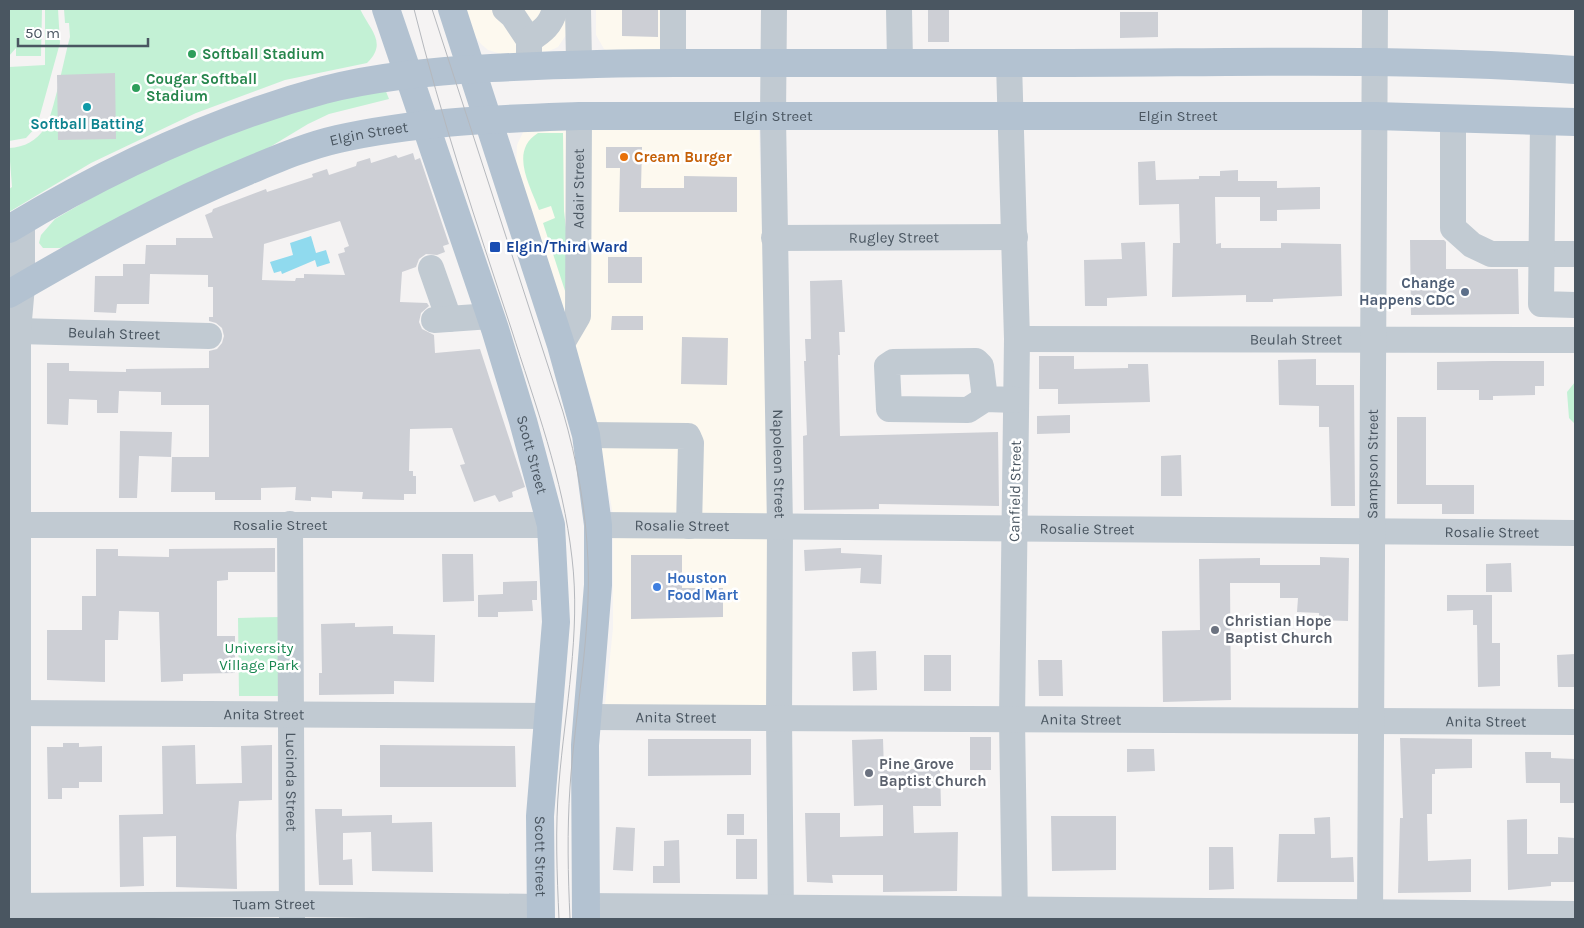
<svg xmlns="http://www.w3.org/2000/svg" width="1584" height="928" font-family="Karla,sans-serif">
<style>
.commercial{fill:#fdf9ef}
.green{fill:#c3f1d5}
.water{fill:#90daee}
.building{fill:#cdcfd5;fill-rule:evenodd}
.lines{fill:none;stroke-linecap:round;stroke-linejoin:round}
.minor{stroke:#c1cad2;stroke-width:26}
.major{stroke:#b3c2d1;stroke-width:28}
.tram{stroke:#b5b8bd;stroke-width:1}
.leisure-dot{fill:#2e9e5b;stroke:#fff;stroke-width:2}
.culture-dot{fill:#0f9aa8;stroke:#fff;stroke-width:2}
.food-dot{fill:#e8710a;stroke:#fff;stroke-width:2}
.transit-dot{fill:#1a4fb4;stroke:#fff;stroke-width:2}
.service-dot{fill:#5c6f8a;stroke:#fff;stroke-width:2}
.shop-dot{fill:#3f7fe0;stroke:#fff;stroke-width:2}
.worship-dot{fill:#6b7280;stroke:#fff;stroke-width:2}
.labels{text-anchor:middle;stroke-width:5;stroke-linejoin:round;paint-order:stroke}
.leisure-label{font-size:15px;font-weight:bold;fill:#27864d;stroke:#fff;text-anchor:start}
.street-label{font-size:15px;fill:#4a5661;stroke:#fff}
.culture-label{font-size:15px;font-weight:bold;fill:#0d838f;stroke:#fff}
.food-label{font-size:15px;font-weight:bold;fill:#c56008;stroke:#fff;text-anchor:start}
.transit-label{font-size:15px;font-weight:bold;fill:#164399;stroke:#fff;text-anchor:start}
.service-label{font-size:15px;font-weight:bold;fill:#4e5e75;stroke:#fff;text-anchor:end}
.shop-label{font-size:15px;font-weight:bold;fill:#366cbe;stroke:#fff;text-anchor:start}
.worship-label{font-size:15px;font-weight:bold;fill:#5b616d;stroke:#fff;text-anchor:start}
.park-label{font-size:15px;fill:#17864f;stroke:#fff}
</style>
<rect width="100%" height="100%" fill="#f5f3f3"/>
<path class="commercial" d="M465 9H566V35L558 47 549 51 501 54 488 50 481 44 475 36Z
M596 9H682V54L613 53 604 49 596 35Z
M759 126 770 513 773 706 605 705 613 628V515L593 404 516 165 517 145 523 132 531 127Z"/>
<path class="green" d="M9 9H42L41 56H16V48L9 56Z
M45 9H58L60 43 37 126 26 138 9 141V67L45 65Z
M64 9H360C370 30 388 43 367 63L285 80 196 113 91 163 9 212V189L12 187 9 148C25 147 36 141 45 128 53 117 65 54 70 37L69 23H65Z
M385 89 389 99 329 114 308 124 255 156 75 244 60 248H43L39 243 41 235 55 219 136 172 289 111Z
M538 133H563L564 211 569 254 567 297 543 223 555 218 551 206 539 210C530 185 509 151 538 133Z
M1575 382V424L1569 418 1567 392Z
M280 617V696H239L238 618Z"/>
<path class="water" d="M311 236 316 253 326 250 330 263 317 267 315 260 282 274 281 271 274 273 270 262 293 255 290 243Z"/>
<path class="building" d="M622 9H658V37L622 36Z
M928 9H949V42H928Z
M1120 12H1158V37L1120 38Z
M115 73 116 139 58 140 57 75Z
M606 147H642L641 188H684V176L737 177V212H619L620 168H606Z
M413 153 415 160 420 158 449 244 443 246 445 252 437 255 426 254 419 259 416 267 402 272 400 302 427 303 429 306 421 313 419 322 422 329 434 335 435 353 480 349 525 487 512 492 513 497 499 502 495 495 474 502 460 465 465 464 452 428 410 429 409 471H413V476H416V494H404V500L362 499 363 492 332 491V498L311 497V501L295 500 296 487 261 488V500H215V492H171L172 457H209V405H161V392L119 391 118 413H97V400L69 399 68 425 47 424V363H69V371L126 372V369L209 368V351L217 349 222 343 224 336 222 328 216 323 209 321V317H213V287H208V275L150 274 149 304H117L116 313 94 312 95 276H123V264H145L146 245H176V238H213L205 215 212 212 213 209 266 189 267 192 313 177 312 174 327 169 329 175 356 166 357 162 370 158 371 163 396 155 398 158ZM340 221 349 246 344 248 345 252 338 254 345 275 304 274V278H296L295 281 262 280 264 244Z
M1155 161 1156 180 1199 179V176H1220V171L1238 170V181H1277V188L1320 187V209L1277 210V221H1260V197H1215L1216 244 1221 243V248H1281V243L1341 244 1342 296 1273 299V302H1246V295L1172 297 1173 243H1180L1179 204 1139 205 1138 162Z
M1410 240H1444L1446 242V269H1518L1519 314 1411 315Z
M1145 242 1147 296 1107 298V306H1085L1084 260 1122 259 1121 243Z
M608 257H642V283H608Z
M842 280 845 332H839L840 355H838L840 436 998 432 999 506 879 504V509L804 510 803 436 807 435 804 361H806L805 339H811L810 281Z
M612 316H643V330H611Z
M682 337 728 338 727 385 681 384Z
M1039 356H1074V369L1128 368V364H1148L1150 402 1058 404V389H1039Z
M1316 359V385H1354L1355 506H1331L1329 427H1319V406L1279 405 1278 360Z
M1493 361H1544V386H1535V395L1493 396V400H1479V390H1437V362Z
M1070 415V433L1037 434V416Z
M1397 417H1426V485H1474V514H1442V504H1397Z
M120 431 172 432 171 457 139 456 137 498H119Z
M1181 455 1182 496H1161V456Z
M275 548V572H228V580L217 581V636H235V673L183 674V681L161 682 159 612 119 611 118 640H105V682L47 680V630H82V596H96V549H118V556L169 557V549Z
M841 548V553L882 555 881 584 860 583 861 568 805 571 804 550Z
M442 554H473L474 601 443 602Z
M631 555H682V588H723V617L631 619Z
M1320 557 1349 558 1348 621 1319 620V613L1297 612 1298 598H1280V583H1230L1231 700 1163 702 1162 631 1200 630 1199 559 1260 558V565H1320Z
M1511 563 1512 592H1486V564Z
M537 581V600H532L533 611 498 612V617H478V595L503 594V582Z
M1447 595H1492V643H1500V686L1478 687 1477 625H1473V610L1447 611Z
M355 623V627L393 626V634L435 635 434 682 394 681V694L319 695V673H322L321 624Z
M876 651 877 690 853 691 852 652Z
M1575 654V687H1558L1557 655Z
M924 655H951V691H924Z
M1038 660H1062L1063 696H1039Z
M970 737H991V770H970Z
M1400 738 1472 739V768L1435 769V774H1432V814H1427L1428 861 1471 859V892L1398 893 1400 818H1403Z
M648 739H751V775L648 776Z
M883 739 884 770 940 768 941 806H913L914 833 958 832 957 891 883 892V875H832L833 883 807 882 805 813H840V837L883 836V805L854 806 852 740Z
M63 743H79V747L102 746V782H79V788H62V799H48L47 747H63Z
M195 745 196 784 242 783 241 746 272 745V800L239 801 236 835 237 889 176 887V836L143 837 144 886 120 887 119 815 163 814 162 746Z
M380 745 515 746 516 787H380Z
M1127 749H1154L1155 771 1127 772Z
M1525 752H1551V758L1575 759V803H1560V783H1526Z
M315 809H342V816L392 815V823L432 822 433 872 372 871 371 832 343 833V860L352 859 353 885H319Z
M727 814H744V835H727Z
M1051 816H1116V870L1052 871Z
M1330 817 1331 858 1353 857 1354 882H1277L1279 834H1315L1314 818Z
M1527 819V854H1558V837L1575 838V882H1551V886L1508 890 1507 820Z
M616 827 635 828 633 871 613 870Z
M736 839H757V879H736Z
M679 840 680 883H653V866H664V841Z
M1209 847H1233L1234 889 1209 890Z"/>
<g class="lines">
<g class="minor">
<path d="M505 9 513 16 529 40V66"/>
<path d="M578 9 579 62"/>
<path id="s1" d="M774 9 773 117 780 527 779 718 781 919"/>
<path d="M899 9 900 62"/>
<path d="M529 40C543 31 551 25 555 9"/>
<path d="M673 63V9"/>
<path d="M1009 63 1017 339 1012 719 1015 919"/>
<path d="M1453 118V228L1472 245 1491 254H1575"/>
<path d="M1543 121 1541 304 1575 305"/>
<path id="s2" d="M774 238 1015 237"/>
<path d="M431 268 449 319"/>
<path d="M434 320 491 316"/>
<path id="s3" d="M18 331 209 336"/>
<path id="s4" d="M1017 339 1575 340"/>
<path id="s5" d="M561 345 578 316 579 116"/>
<path d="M985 399 981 366 976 361 893 362 887 366 889 409 968 410 985 399 1016 400"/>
<path d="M586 435 688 436 691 443 689 526"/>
<path id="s6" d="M290 524 292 919"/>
<path id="s7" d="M9 525H551"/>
<path id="s8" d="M598 525 1575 533"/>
<path id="s9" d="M9 713 549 716"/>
<path id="s10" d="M587 717 1575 722"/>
<path id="s11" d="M9 906 292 904 540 907"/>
<path d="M586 906 1575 914"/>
<path d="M18 919V331L22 286V221"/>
<path id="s12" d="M1370 919 1375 9"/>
</g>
<g class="major">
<path id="s13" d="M386 9 495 329 523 421 551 525 556 622 540 816 541 919"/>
<path d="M452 9 561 345 586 435 598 525V585L585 745 586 919"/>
<path d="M9 229C107 170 213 120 324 90 378 76 435 71 491 68 553 65 614 63 676 63 788 63 901 63 1013 63 1200 64 1388 56 1575 70"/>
<path id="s14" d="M9 294C86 249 165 205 248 171 277 159 307 146 338 139 417 121 498 119 579 116H1375L1575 122"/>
</g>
<path class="tram" d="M414 9C441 117 476 222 511 328 535 404 563 478 572 558 581 632 565 709 559 783 555 828 557 874 559 919
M432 9 563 412C577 460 586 510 588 561 591 636 575 712 570 787 567 831 568 875 570 919"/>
</g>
<g class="leisure-dot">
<circle cx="192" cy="54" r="5"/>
<circle cx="136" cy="88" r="5"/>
</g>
<circle class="culture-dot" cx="87" cy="107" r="5"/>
<circle class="food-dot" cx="624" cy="157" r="5"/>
<rect class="transit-dot" x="489" y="241" width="12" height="12" rx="2.5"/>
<circle class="service-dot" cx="1465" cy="292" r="5"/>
<circle class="shop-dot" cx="657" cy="587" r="5"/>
<g class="worship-dot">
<circle cx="1215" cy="630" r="5"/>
<circle cx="869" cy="773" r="5"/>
</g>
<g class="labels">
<g class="leisure-label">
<text x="202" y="59">Softball Stadium</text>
<text x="146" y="84">Cougar Softball<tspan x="146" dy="17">Stadium</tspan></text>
</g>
<g class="street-label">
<text dy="5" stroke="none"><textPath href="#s14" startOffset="1206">Elgin Street</textPath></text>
<text dy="5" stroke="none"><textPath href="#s14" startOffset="801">Elgin Street</textPath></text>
<text dy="5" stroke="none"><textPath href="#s14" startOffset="396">Elgin Street</textPath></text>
<text dy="5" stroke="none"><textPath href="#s5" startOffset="161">Adair Street</textPath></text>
<text dy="5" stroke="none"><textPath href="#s2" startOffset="120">Rugley Street</textPath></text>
<text dy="5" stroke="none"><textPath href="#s3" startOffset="96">Beulah Street</textPath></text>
<text dy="5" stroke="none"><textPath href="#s4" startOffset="279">Beulah Street</textPath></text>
<text dy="5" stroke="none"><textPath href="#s13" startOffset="469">Scott Street</textPath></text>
<text dy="5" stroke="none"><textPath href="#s1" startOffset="455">Napoleon Street</textPath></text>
<text dy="5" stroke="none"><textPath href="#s12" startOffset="455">Sampson Street</textPath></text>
<text transform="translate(1015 491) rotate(-89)" y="5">Canfield Street</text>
<text dy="5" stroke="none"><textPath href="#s7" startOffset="271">Rosalie Street</textPath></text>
<text dy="5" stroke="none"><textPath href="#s8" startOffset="84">Rosalie Street</textPath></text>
<text dy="5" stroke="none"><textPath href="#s8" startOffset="489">Rosalie Street</textPath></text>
<text dy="5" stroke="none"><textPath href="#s8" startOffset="894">Rosalie Street</textPath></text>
<text dy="5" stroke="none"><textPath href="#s9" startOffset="255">Anita Street</textPath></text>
<text dy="5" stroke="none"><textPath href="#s10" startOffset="89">Anita Street</textPath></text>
<text dy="5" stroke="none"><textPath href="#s10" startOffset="494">Anita Street</textPath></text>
<text dy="5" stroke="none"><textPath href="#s10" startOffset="899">Anita Street</textPath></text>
<text dy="5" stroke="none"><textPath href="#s6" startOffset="258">Lucinda Street</textPath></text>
<text dy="5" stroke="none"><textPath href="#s13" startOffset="874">Scott Street</textPath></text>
<text dy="5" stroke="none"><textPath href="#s11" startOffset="265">Tuam Street</textPath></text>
</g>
<g class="culture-label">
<text x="87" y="129">Softball Batting</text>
</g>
<g class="food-label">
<text x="634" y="162">Cream Burger</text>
</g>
<g class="transit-label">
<text x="506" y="252">Elgin/Third Ward</text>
</g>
<g class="service-label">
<text x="1455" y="288">Change<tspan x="1455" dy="17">Happens CDC</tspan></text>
</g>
<g class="shop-label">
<text x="667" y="583">Houston<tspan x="667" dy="17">Food Mart</tspan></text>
</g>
<g class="worship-label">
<text x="1225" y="626">Christian Hope<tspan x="1225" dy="17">Baptist Church</tspan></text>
<text x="879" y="769">Pine Grove<tspan x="879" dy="17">Baptist Church</tspan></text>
</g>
<g class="park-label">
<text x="259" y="653">University<tspan x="259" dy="17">Village Park</tspan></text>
</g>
</g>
<rect width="1584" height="928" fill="none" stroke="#4a5661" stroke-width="20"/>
<path d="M18 38v8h130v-8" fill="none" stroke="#4a5661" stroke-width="2.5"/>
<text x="25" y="38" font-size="15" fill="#4a5661" stroke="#ffffff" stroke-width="4" paint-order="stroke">50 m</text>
</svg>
